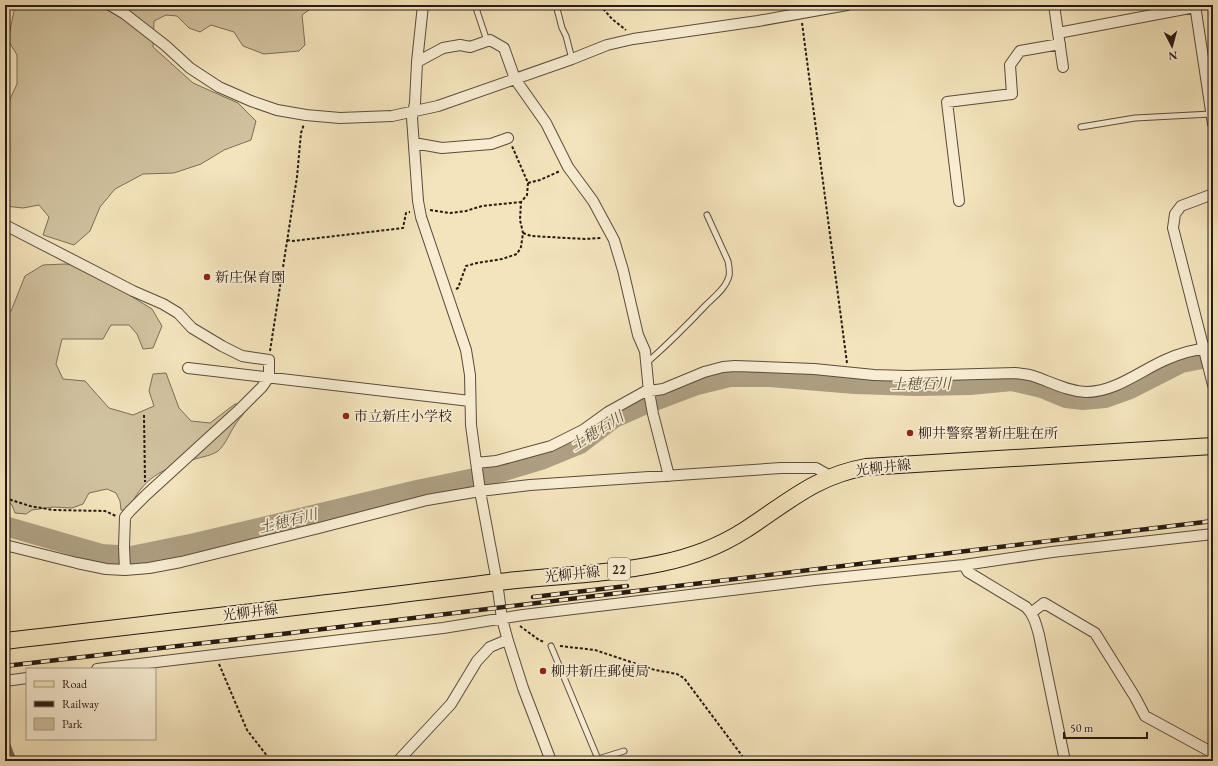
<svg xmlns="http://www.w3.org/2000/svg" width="1218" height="766" font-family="'EB Garamond','Noto Serif JP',serif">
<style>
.green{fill:#d1c29f;stroke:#7c6e58}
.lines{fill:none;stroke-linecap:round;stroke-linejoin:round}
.stream{stroke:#786a55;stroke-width:3.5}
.river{stroke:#ae9f82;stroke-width:20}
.service-casing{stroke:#5a4c3c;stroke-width:7}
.minor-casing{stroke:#5a4c3c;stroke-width:12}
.primary-casing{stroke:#271a11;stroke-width:18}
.path{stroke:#271a11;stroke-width:2;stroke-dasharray:3 2;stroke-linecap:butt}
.service{stroke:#f8edd3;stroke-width:5}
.minor{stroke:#f8edd3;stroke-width:10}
.primary{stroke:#f4e4bc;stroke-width:16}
.rail-casing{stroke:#271a11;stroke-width:4.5}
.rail{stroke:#f8edd3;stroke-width:3;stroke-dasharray:9;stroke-linecap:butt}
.poi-dot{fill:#8f2418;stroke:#f8edd3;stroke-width:1.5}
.labels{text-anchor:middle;stroke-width:3.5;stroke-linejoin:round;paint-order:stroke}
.shield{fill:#f8edd3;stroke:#66594b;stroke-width:1}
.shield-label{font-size:13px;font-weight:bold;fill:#271a11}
.poi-label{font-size:14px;fill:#271a11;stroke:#f8edd3;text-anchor:start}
.street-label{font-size:14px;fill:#271a11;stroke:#f8edd3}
.water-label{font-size:15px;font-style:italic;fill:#5d4f3e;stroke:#f8edd3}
</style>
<rect width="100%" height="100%" fill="#f4e4bc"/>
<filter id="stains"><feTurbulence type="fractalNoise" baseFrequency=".005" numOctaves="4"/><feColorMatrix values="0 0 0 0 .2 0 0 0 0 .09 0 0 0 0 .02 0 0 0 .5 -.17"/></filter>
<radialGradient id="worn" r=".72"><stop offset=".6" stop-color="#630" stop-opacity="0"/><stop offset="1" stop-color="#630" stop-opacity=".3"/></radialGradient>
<path class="green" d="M17 5H99L115 12 128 5H316L302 15 305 45 299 51 264 54 243 46 234 32 211 25 200 32 189 28 177 16 166 15 154 21 153 47 193 83 238 103 256 121 251 140 224 150 201 164 174 173 143 174 115 189 100 207 90 231 74 245 43 235 49 217 39 205 23 208 5 206V110L17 84V55L8 40 14 11Z
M65 264 73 265 108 282 152 309 162 326 153 348 143 349 137 334 129 325H111L103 339H62L56 364 63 379 85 381 109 408 133 415 154 406 149 391 153 374 166 373 179 408 191 421 210 423 235 404 248 405C245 414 240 417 235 425 229 434 226 444 218 451 213 455 202 457 195 459 162 469 143 477 128 511L121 510 120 501 116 493 107 489 89 493 83 504 72 508 53 507 32 510 26 514 15 513 12 505 5 499V312L11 311 25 276 43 265Z"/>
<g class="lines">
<path class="stream" d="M5 735 15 761"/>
<path class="river" d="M5 526 102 554 131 556 195 543 417 490 494 474 541 460 580 444 614 418 639 407 697 385 730 377H770L855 384 916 386 970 385 1012 381 1042 388 1066 398 1083 400 1105 398 1130 389 1181 363 1213 357"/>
<defs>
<path id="service" d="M475 5 487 41
M556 5 562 28 566 36 572 59
M1081 127 1135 118 1211 114
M647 362 651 359C670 342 688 324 706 305 714 297 726 288 729 276 730 271 729 266 728 261L707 215
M551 646 598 759 597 761
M598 759 624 751"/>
<path id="minor" d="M110 5 125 14 166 46 190 68 219 87 251 101 277 110 306 115 340 118 392 116 438 106 572 59 607 45 633 39 758 21 847 5
M423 5 417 62 415 103 412 118 418 201 421 217 466 350 470 375 471 425 480 491 497 582 502 619 508 641 523 688 551 761
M1054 5 1063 67
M1195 5 1213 124
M1058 33 1195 7
M417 62 443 48 460 45 470 47 490 40 504 48 515 79 546 123 568 167 593 201 614 240 623 270 638 335 645 351 649 392 653 414 669 476
M414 143 442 148 491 144 508 138
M1213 194 1181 206 1175 214 1173 228 1213 385
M959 201 947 102 1012 94 1010 65 1020 51 1060 44
M5 225 133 291 163 304 178 313 192 328 222 346 242 356 269 360V377L262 387 239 410 146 495 130 511 125 517 124 547 125 570
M188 368 470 401
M476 463 496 461 551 446 583 430 608 412 644 392 663 389 704 372 723 367 735 366 814 369 874 375 908 376 1015 373C1021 374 1027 374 1033 376 1051 382 1067 391 1086 392 1115 392 1140 371 1165 360 1180 353 1197 349 1213 347
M5 545 77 563 106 569 125 570 149 568 181 562 319 528 427 500 480 491 530 485 781 468H816L830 476
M964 565 968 572 1026 607C1034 615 1036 624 1039 635L1065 761
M1031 613 1044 603 1095 633 1135 697 1145 716 1213 753
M97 669 443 628 523 615 815 580 964 565 1052 552 1213 534
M5 681 27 678
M398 761 451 704 477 661 490 647 502 642 508 641"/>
<path id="primary" d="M5 641C166 622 328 604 489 583 546 576 606 575 662 563 691 557 720 546 745 530 787 503 815 476 866 467L1213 446"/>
</defs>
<use href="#service" class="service-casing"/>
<use href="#minor" class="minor-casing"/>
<use href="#primary" class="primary-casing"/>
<path class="path" d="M600 5 612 19 626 30
M802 23 847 363
M528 183 540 180 560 171
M430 210 450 213 466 211 482 206 521 202
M523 233 531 236 585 239 601 238
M287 240 293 241 403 228 406 213 410 212
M456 289 458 288 466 266 477 263 502 259 517 254 521 247 523 233 520 220 521 202 527 195 528 183 512 146
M270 351 297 177 301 133 304 124
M144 415 145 482
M5 498 30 506 53 510 105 511 116 516
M520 626 539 640 544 642
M560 646 595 650 655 670 677 674 684 678 746 761
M219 664 247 730 271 761"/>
<use href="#service" class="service"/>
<use href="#minor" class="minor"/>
<use href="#primary" class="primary"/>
<defs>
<path id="rail" d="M533 597 627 586
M5 666 282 634 1213 521"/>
</defs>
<use href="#rail" class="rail-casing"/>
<use href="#rail" class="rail"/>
</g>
<g class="poi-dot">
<circle cx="207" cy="277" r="4"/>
<circle cx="346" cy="416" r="4"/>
<circle cx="910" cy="433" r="4"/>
<circle cx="543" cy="671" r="4"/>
</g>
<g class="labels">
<rect class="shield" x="608" y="558" width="22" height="22" rx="3"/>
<g class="shield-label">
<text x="619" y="574">22</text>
</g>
<g class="poi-label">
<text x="215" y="282">新庄保育園</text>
<text x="354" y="421">市立新庄小学校</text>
<text x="918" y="438">柳井警察署新庄駐在所</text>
<text x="551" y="676">柳井新庄郵便局</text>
</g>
<g class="street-label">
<text transform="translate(883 467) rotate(-6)" y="5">光柳井線</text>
<text transform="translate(572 574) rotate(-6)" y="5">光柳井線</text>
<text transform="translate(250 612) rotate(-7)" y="5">光柳井線</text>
</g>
<g class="water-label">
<text transform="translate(921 384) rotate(-1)" y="5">土穂石川</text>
<text transform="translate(597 431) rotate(-32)" y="5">土穂石川</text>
<text transform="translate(288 521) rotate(-14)" y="5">土穂石川</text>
</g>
</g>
<rect width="1218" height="766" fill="none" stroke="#f4e4bc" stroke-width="20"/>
<rect x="6" y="6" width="1206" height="754" fill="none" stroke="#271a11" stroke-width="2"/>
<rect x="10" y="10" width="1198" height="746" fill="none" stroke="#271a11"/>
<rect x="26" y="668" width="130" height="72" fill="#f8edd3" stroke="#a49985"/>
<rect x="34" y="681" width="20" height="6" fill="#f4e4bc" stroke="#a49985"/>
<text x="62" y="688" font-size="12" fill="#271a11">Road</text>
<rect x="34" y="701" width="20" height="6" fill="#271a11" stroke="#a49985"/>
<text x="62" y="708" font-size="12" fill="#271a11">Railway</text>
<rect x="34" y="718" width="20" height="12" fill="#d1c29f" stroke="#a49985"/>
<text x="62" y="728" font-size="12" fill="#271a11">Park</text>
<g transform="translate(1172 46) rotate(174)" stroke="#f8edd3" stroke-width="3" paint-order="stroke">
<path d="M0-3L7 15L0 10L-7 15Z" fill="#271a11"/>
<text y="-6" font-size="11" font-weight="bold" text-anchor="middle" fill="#271a11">N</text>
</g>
<path d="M1064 732v6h83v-6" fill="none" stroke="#271a11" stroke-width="2"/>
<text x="1070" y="732" font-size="12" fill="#271a11" stroke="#f8edd3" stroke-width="3" paint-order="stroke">50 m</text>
<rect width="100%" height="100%" filter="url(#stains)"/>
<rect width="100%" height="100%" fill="url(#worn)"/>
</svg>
